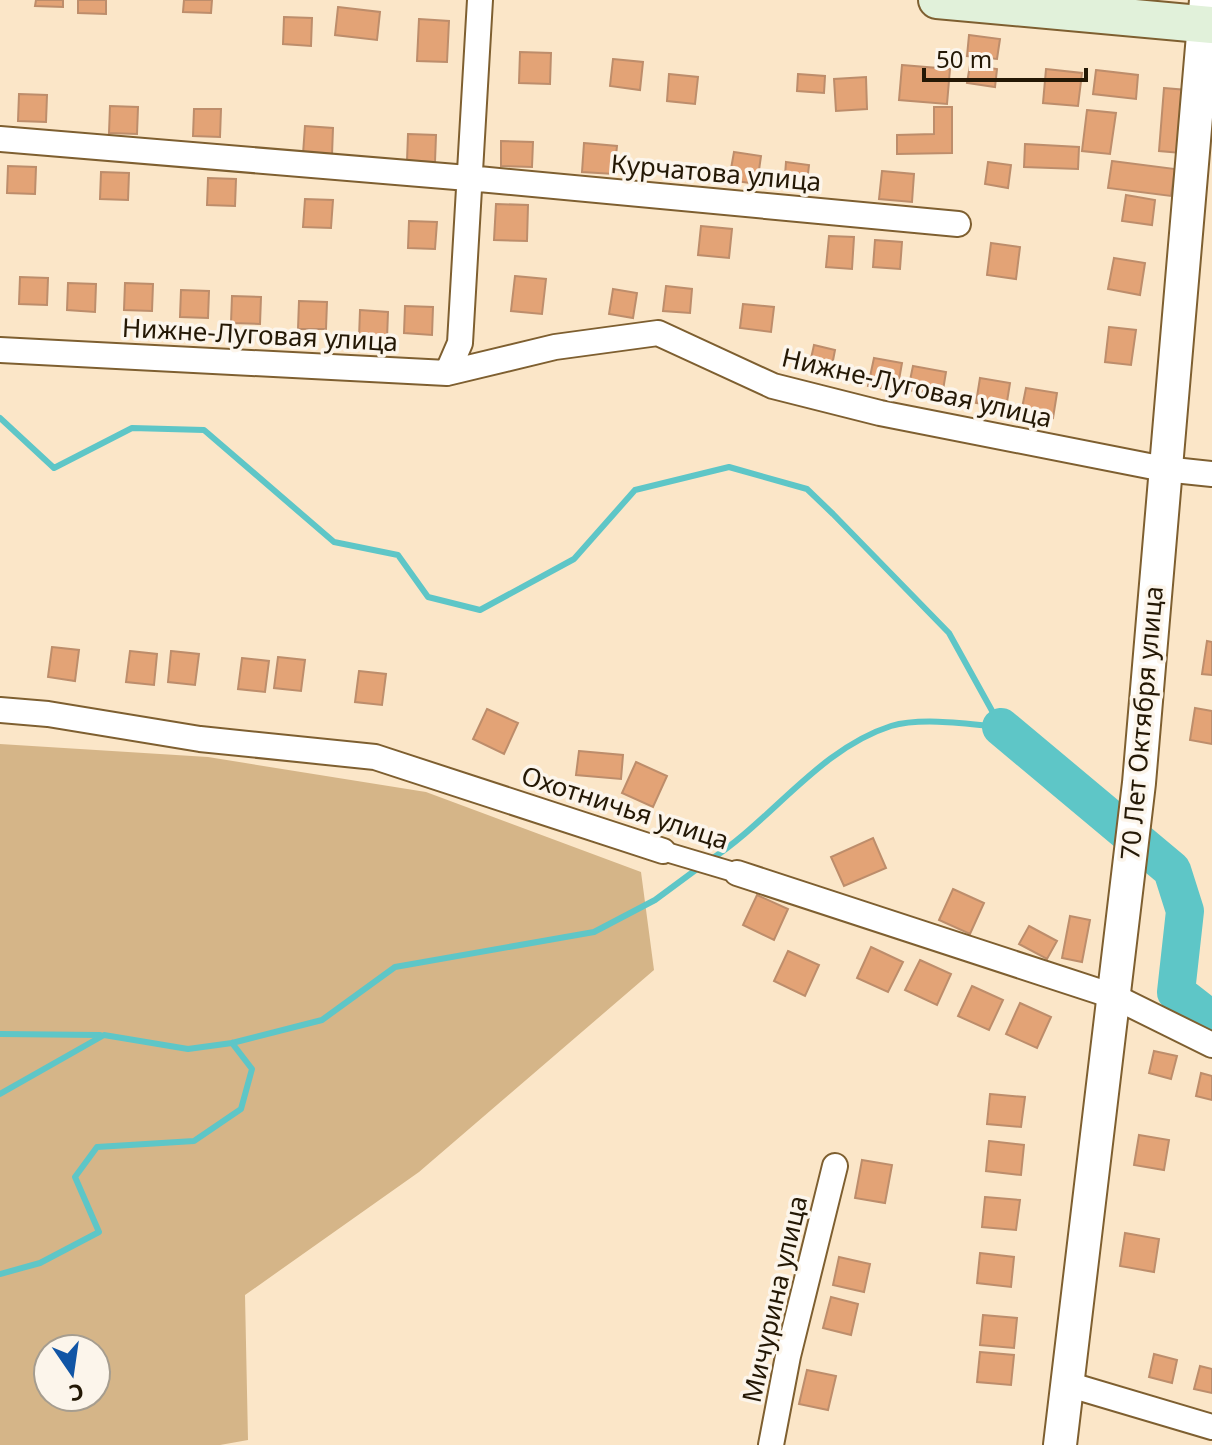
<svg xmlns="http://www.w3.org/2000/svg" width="1212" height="1445" font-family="'Noto Sans',sans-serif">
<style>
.green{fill:#d5b588;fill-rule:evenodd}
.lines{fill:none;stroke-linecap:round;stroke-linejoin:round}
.stream{stroke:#5ec6c7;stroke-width:6}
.river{stroke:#5ec6c7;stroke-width:38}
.building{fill:#e3a376;stroke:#bd8d6b;stroke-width:2}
.pedestrian-casing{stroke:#7e5f30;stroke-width:22}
.minor-casing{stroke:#7e5f30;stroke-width:28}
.tertiary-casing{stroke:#7e5f30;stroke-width:36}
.secondary-casing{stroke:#7e5f30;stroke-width:40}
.pedestrian{stroke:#fff;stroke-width:18}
.minor{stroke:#fff;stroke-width:24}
.tertiary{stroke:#fff;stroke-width:32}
.secondary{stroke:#e1f1da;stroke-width:36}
.labels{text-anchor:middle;stroke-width:7;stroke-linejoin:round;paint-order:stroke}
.street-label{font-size:26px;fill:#241805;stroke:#fcf5eb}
</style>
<rect width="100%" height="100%" fill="#fbe6c8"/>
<path class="green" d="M0 744 208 757 426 792 641 872 654 970 419 1172 245 1295 248 1440 220 1445H0ZM48 1349H96V1397H48Z"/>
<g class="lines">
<path class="stream" d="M0 418 54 468 132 428 204 430 334 542 398 555 428 597 480 610 574 559 635 490 729 467 807 489 833 514 949 633 1001 727
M710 860C772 820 819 749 891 726 921 717 970 724 1001 727
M0 1034 100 1035
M0 1094 104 1035 188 1049 232 1043 322 1020 395 967 594 932 655 900 701 866
M0 1274 40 1263 99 1232 75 1177 97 1147 194 1141 241 1109 252 1069 232 1043"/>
<path class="river" d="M1001 727 1172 870 1185 911 1176 992 1212 1020"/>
</g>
<path class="building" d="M36 0H63V7L35 6Z
M78 0H106V14L78 13Z
M184 0H212L211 13 183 12Z
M338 7 380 12 377 40 335 35Z
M284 17 312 18 311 46 283 44Z
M419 19 449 21 447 62 417 61Z
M969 35 1000 39 997 59 967 56Z
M520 52 551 53 550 84 519 83Z
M613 59 643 62 640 90 610 86Z
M902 65 950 69 947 104 899 100Z
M970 65 997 69 995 87 967 83Z
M1046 69 1082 73 1078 106 1043 103Z
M1096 70 1138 75 1136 99 1093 94Z
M669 74 698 77 695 104 667 101Z
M798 74 825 76 824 93 797 91Z
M866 77 867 109 836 111 834 79Z
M1164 88 1187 90 1181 153 1159 151Z
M19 94 47 95 46 122 18 121Z
M110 106 138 107 137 134 109 133Z
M934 107H952V153L897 154V135L934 134Z
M194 109H221L220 137 193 136Z
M1087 110 1116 113 1110 154 1082 151Z
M305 126 333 128 332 155 303 154Z
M408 134 436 135 435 162 407 161Z
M501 141 533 142 532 167 501 166Z
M584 143 617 146 614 174 582 172Z
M1025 144 1079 147 1078 169 1024 167Z
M734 152 761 156 757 184 729 180Z
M1112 161 1175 169 1171 196 1108 188Z
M786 162 809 165 806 191 784 189Z
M988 162 1011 165 1008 188 985 184Z
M8 166 36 167 35 194 7 193Z
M882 171 914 174 912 202 879 199Z
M101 172 129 173 128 200 100 199Z
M208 178 236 179 235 206 207 205Z
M1126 195 1155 200 1152 225 1122 221Z
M305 199 333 200 331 228 303 227Z
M496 204 528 205 527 241 494 240Z
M409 221 437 222 435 249 408 248Z
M701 226 732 229 729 258 698 255Z
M829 236 854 237 852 269 826 267Z
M875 240 902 242 900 269 873 267Z
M991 243 1020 247 1016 279 987 275Z
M1114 258 1145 263 1140 295 1108 289Z
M515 276 546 279 542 314 511 311Z
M20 277 48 278 47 305 19 304Z
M68 283 96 284 95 312 67 310Z
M125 283 153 284 152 311 124 310Z
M666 286 692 289 690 313 663 311Z
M613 289 637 293 633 318 609 314Z
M181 290 209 291 208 318 180 317Z
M232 296 261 297 260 324 231 323Z
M299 301 327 302 326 329H298Z
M743 304 774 307 771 332 740 328Z
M405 306 433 307 432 335 404 333Z
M360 310 388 312 387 339 359 338Z
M1109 327 1136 330 1131 365 1105 362Z
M814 345 835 350 830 376 808 372Z
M874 358 902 363 897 391 868 386Z
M913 366 946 372 942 396 908 390Z
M980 378 1010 383 1006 408 976 403Z
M1026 388 1057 393 1053 418 1021 413Z
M1207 641 1212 642V675L1202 674Z
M52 647 79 650 75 681 48 677Z
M130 651 157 654 154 685 126 682Z
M171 651 199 654 195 685 168 682Z
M278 657 305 660 301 691 274 688Z
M242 658 269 661 265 692 238 689Z
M359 671 386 674 382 705 355 702Z
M1195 708 1212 711V744L1190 740Z
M487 709 518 723 504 754 473 739Z
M579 751 623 755 621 779 576 775Z
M636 762 667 776 653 807 622 793Z
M873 838 886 868 844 886 831 857Z
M953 889 984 903 970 934 939 920Z
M757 895 788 909 774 940 743 925Z
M1070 916 1090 920 1082 962 1062 958Z
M1029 926 1057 941 1047 959 1019 944Z
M871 947 903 962 888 992 857 978Z
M788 951 819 965 805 996 774 981Z
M920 960 951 974 937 1005 905 990Z
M972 986 1003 1000 989 1030 958 1016Z
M1020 1003 1051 1017 1037 1048 1006 1034Z
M1154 1051 1177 1056 1171 1079 1149 1073Z
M1201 1073 1212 1076V1100L1196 1096Z
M990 1094 1025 1097 1021 1127 987 1124Z
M1139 1135 1169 1140 1164 1170 1134 1165Z
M989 1141 1024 1145 1021 1175 986 1171Z
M862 1160 892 1165 885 1203 855 1198Z
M985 1197 1020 1200 1016 1230 982 1227Z
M1125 1233 1159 1239 1154 1272 1120 1266Z
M980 1253 1014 1257 1011 1287 977 1283Z
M839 1257 870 1264 864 1292 833 1285Z
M831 1297 858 1304 851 1335 823 1328Z
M983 1315 1017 1318 1014 1348 980 1345Z
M980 1352 1014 1355 1011 1385 977 1382Z
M1154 1354 1177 1360 1172 1383 1149 1377Z
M1200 1366 1212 1369V1393L1194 1389Z
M807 1370 836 1376 828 1410 799 1404Z"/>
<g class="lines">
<defs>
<path id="pedestrian" d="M663 851 737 873"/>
<path id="minor" d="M0 139 468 178 958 224
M0 350 447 373 555 347 658 333 773 386 880 413 1164 469 1212 474
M447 373 460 343 480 0
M0 710 48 714 200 739 375 757 663 851
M737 873 1113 996 1212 1045
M1067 1384 1212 1427
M771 1445 788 1356 835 1166"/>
<path id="tertiary" d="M1060 1445 1139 783 1206 0"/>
<path id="secondary" d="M937 0 1212 25"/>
</defs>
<use href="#pedestrian" class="pedestrian-casing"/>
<use href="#minor" class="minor-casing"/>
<use href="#tertiary" class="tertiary-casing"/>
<use href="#secondary" class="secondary-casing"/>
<use href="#pedestrian" class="pedestrian"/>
<use href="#minor" class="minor"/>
<use href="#tertiary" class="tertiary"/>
<use href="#secondary" class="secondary"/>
</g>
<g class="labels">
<g class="street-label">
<text transform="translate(716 173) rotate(5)" y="9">Курчатова улица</text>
<text transform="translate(260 335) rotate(3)" y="9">Нижне-Луговая улица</text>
<text transform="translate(917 388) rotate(13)" y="9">Нижне-Луговая улица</text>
<text transform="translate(1142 723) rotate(-85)" y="9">70 Лет Октября улица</text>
<text transform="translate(625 808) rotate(18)" y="9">Охотничья улица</text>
<text transform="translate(775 1299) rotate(-77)" y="9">Мичурина улица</text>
</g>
</g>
<g transform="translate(72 1373) rotate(167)"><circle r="38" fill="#fcf5eb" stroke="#a69d8f" stroke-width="2"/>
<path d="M0-6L14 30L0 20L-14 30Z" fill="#1155a5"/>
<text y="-12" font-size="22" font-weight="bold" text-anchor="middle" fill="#241805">С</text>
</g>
<path d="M924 68v12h162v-12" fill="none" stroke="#241805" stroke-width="4"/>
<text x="936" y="68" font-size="24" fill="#241805" stroke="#fcf5eb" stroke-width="6" paint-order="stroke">50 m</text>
</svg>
